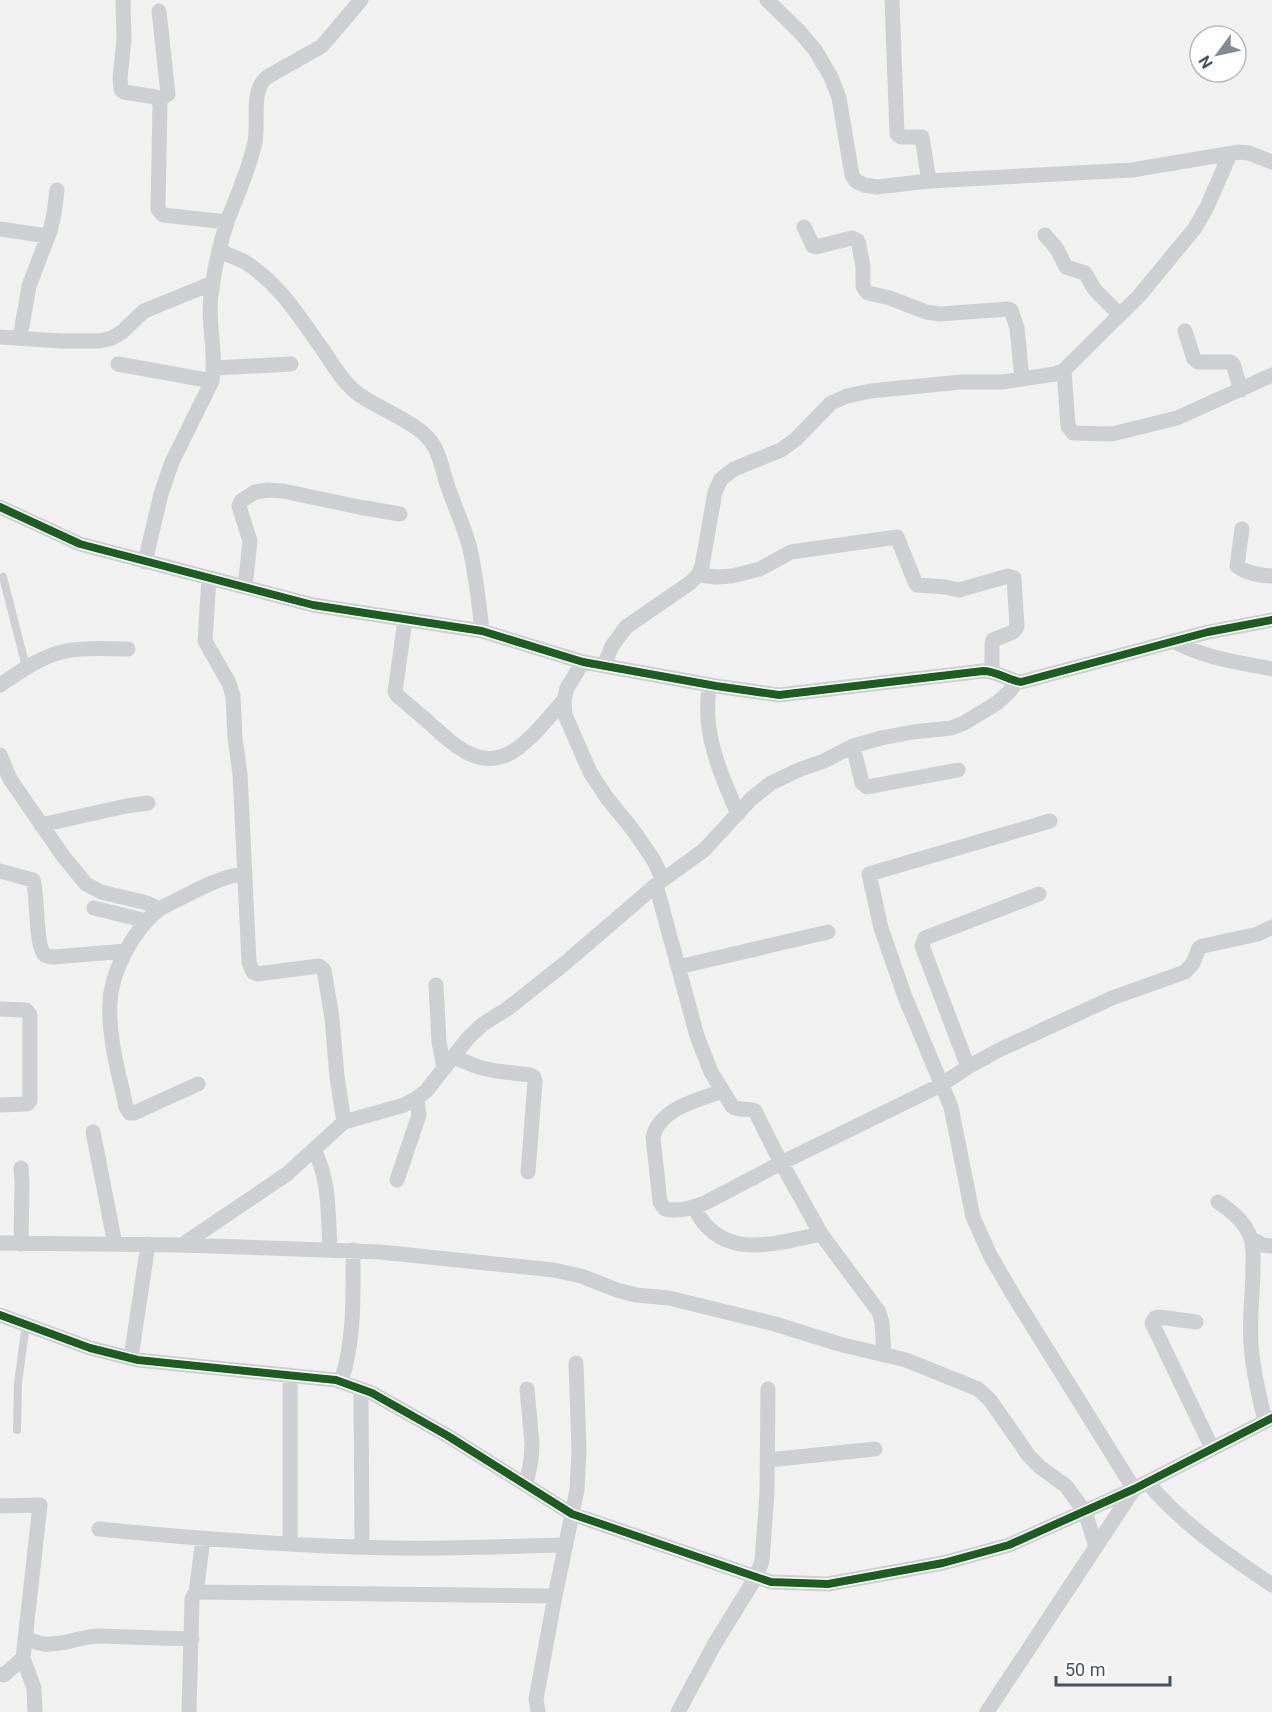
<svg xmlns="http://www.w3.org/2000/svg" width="1272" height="1712" font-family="Roboto,sans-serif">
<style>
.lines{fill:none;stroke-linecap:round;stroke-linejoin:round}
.lane{stroke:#cdcfd2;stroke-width:8}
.street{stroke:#cdcfd2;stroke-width:15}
.cycleway-casing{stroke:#fff;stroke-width:11}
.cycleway{stroke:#1b5e20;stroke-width:8}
</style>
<rect width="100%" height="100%" fill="#f2f1f1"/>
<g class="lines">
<path class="lane" d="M3 577 26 667
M17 1430 18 1383 26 1324"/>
<path class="street" d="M123 0 124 39 120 78 121 90 124 92 156 97 160 104 158 209 163 215 227 222
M767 0 800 32 815 50 831 77 839 98 852 175 856 181 864 185 877 187 929 181 1132 170 1239 152 1249 153 1272 162
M892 0 897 134 901 137H922L929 181
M159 11 168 94 159 100
M804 227 813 246 816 247 852 238 858 241 863 266V286L865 290 868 293 890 298 926 312 940 314 1008 309 1011 310 1017 328 1022 379
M0 229 47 236
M1045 235 1057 249 1066 267 1085 273 1095 290 1120 315
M220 251C228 255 237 258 245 262 280 284 300 318 323 350 333 365 343 382 357 393 378 409 418 422 432 443 440 454 442 468 446 481 453 503 463 524 469 545 476 574 479 602 482 631
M1185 331 1194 359 1198 362H1230L1233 364 1241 390
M0 337 62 341H99L112 338 122 332 144 311 213 283
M20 338 29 286 50 231 54 214 57 190
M118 364 212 381
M215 368 291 364
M1064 370 1068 426 1073 433 1112 434 1177 418 1272 375
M0 507 80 544 313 605 482 631 583 662 716 686 779 695 983 671C997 671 1007 680 1021 682L1208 632 1272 620
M1242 529 1237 566C1246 573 1261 576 1272 576
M145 562 161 494 172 462 212 381C217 352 207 324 211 295 214 270 220 243 228 219 238 194 249 169 255 142 259 121 250 91 267 77L322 46 361 0
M698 575 716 577 732 576 760 569 791 552 897 537 915 582 917 585 945 587 959 590 1008 576 1014 578 1017 627 1013 632 993 640 992 645V671
M209 578 205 641 229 683 233 696 235 738 240 774 249 962 253 972 257 974 319 966 324 970 332 1018 337 1077 344 1122
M245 587 250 541 239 506 241 501 255 492 268 490 283 491 359 507 400 514
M405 620 395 692 398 696C407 704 417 712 426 720 451 742 480 774 515 750 534 737 549 717 564 700
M1173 641C1204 658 1238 662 1272 669
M583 662 567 688 564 700 565 715 590 772 607 798 633 830 653 859 663 880
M604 666 612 646 626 627 690 583 698 575 702 566 715 492 721 479 734 469 781 450 796 439 831 403 847 396 871 391 961 382H1002L1055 374 1064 370 1139 296 1195 228 1207 207 1230 154
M0 685C21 671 41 656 66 651 86 647 108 649 128 649
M709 685C708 696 707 707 708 718 710 751 725 784 738 814
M853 746 862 783 867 787 958 770
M0 755 10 779 63 856 86 884 101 892 147 903 159 909
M41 825 126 806 148 803
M0 871 33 880C38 894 35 947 45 955 47 956 52 957 54 957L126 951
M656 885 697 1036 711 1072 732 1106C739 1112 748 1107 755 1111L777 1155 821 1234 879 1312 882 1323 884 1355
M94 908 147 921
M678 967 828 932
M436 985 439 1042 444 1068
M0 1009 26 1010 30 1015V1101L27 1104 0 1105
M454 1057 478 1067 496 1071 530 1075 534 1077 535 1082 528 1172
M968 1067 922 946 925 938 1039 894
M198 1084 134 1113H130L126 1107C119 1073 108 1039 110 1003 111 972 133 931 157 911 162 906 170 904 177 900 201 888 218 878 245 873
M723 1091C698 1100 660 1108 653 1137L660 1202 665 1209C677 1212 692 1208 705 1203L781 1163 941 1085 968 1067 999 1050 1112 998 1185 972 1193 963 1199 948 1203 946 1258 934 1272 927
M93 1132 115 1244
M314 1150C330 1179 328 1217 330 1250
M21 1168 22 1183 21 1244
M397 1180 419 1115 417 1098
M1218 1202C1232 1211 1246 1223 1251 1239 1254 1247 1253 1258 1253 1266 1253 1292 1249 1319 1251 1345 1253 1371 1259 1396 1265 1421
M694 1207C720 1262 773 1244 821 1234
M1252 1239 1263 1245 1272 1246
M0 1243 182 1245 380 1252 554 1270 581 1276 617 1290 636 1295 669 1298 775 1324 839 1344 906 1360 978 1389 990 1400 1029 1456 1040 1467 1066 1486 1085 1512 1096 1547
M182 1245 287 1174 344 1122 404 1105 417 1098 426 1091 469 1037 483 1024 507 1009 564 964 656 885 704 850 752 798 771 783 801 769 824 761 853 746 881 738 913 732 951 728 964 723 997 703 1009 692 1017 681
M0 1315 90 1348 138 1360 336 1380 372 1393 448 1436 572 1514 771 1582 828 1584 943 1563 1009 1545 1134 1489 1272 1418
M1196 1322 1159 1317 1155 1318 1152 1323 1212 1448
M131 1358 148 1244
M290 1376V1544
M341 1382C355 1339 353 1295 353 1250
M361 1389 362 1547
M768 1460 875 1449
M1147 1482C1182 1524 1228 1555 1272 1585
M526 1485 531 1460 532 1444 527 1389
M0 1506 40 1505 23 1658 4 1675 0 1674
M99 1529C198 1539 297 1546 396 1548 452 1549 509 1546 566 1545
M196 1593 203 1539
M25 1638C31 1640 37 1643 44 1644 61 1646 80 1637 97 1636L192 1639
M23 1658 34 1688 35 1712
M189 1712 192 1599 194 1595 199 1592 555 1596
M538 1712 536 1699 555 1596 577 1490 579 1451 576 1363
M678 1712 714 1645 756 1577 762 1561 767 1493 768 1389
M987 1712 1134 1489 1015 1298 990 1255 973 1217 951 1107 905 997 881 928 869 874 1050 821"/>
<defs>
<path id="cycleway" d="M0 507 80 544 313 605 482 631 583 662 716 686 779 695 983 671C997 671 1007 680 1021 682L1208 632 1272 620
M0 1315 90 1348 138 1360 336 1380 372 1393 448 1436 572 1514 771 1582 828 1584 943 1563 1009 1545 1134 1489 1272 1418"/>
</defs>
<use href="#cycleway" class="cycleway-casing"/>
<use href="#cycleway" class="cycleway"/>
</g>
<g transform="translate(1218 54) rotate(237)"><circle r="28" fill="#ffffff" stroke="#b5babf" stroke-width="1.5"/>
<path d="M0-4.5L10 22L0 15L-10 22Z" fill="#828a92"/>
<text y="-9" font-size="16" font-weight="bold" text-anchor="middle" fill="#46535f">N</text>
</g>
<path d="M1056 1676v9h114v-9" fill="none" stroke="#46535f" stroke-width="3"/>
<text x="1065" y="1676" font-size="18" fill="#46535f" stroke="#ffffff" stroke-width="4.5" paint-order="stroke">50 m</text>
</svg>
